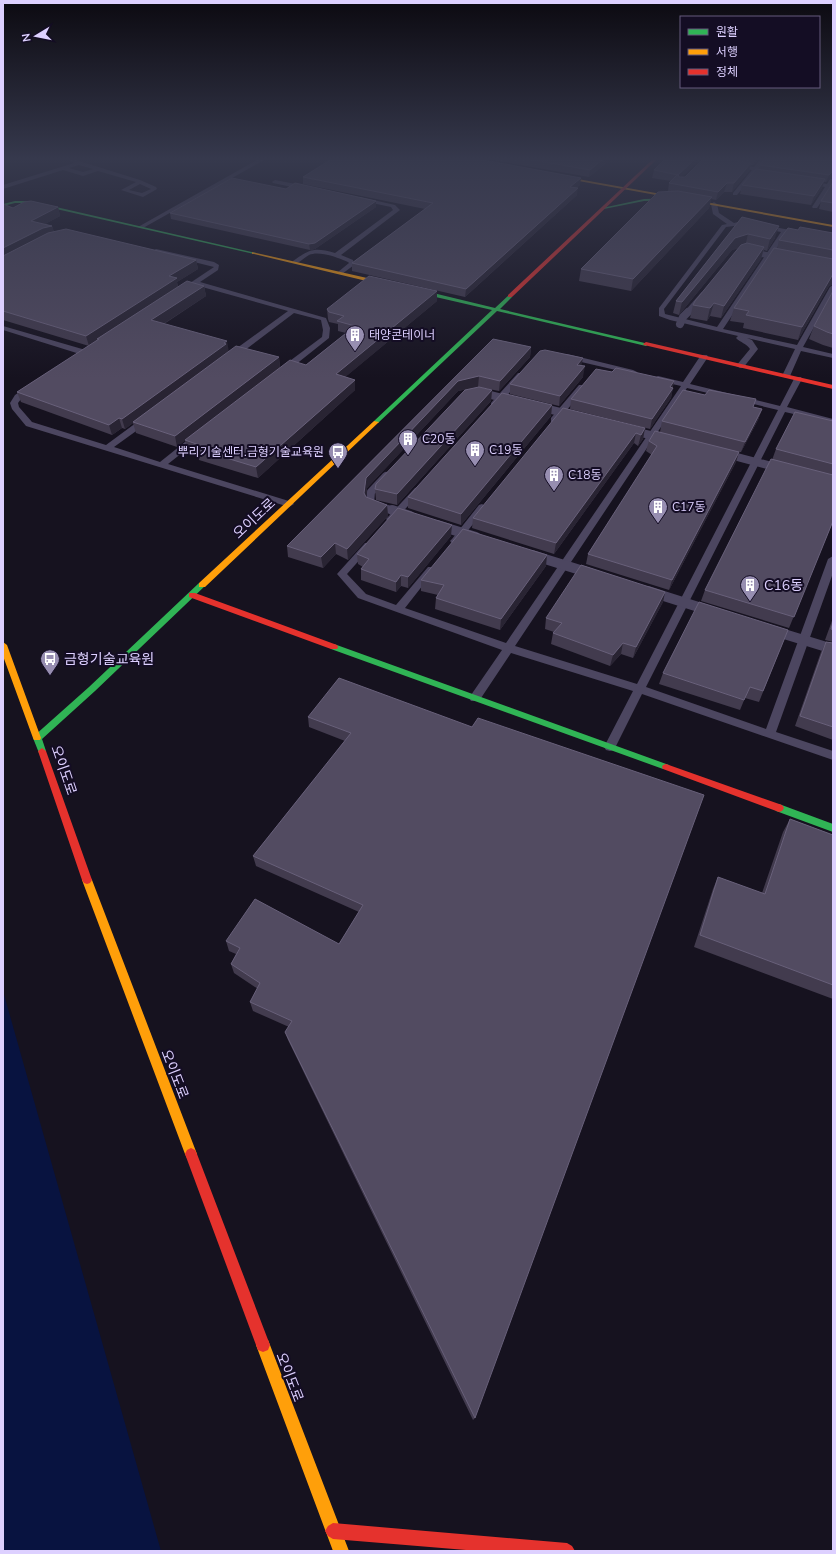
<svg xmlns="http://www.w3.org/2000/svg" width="836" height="1554" font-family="'Nunito Sans','Noto Sans KR',sans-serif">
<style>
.water{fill:#081340}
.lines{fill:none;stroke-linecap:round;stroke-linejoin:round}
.lane{fill:#4c4660;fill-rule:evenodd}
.fast{fill:#30b455;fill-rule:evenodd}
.slow{fill:#ff9f0a;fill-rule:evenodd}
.jam{fill:#e5322d;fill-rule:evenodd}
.lane-bridge-far2{stroke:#4c4660;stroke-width:6}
.lane-bridge-far1{stroke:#4c4660;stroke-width:8}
.lane-bridge{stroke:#4c4660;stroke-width:10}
.wall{fill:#423b4e}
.shaded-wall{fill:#292433}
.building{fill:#524b61;stroke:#68607a}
.labels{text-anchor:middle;stroke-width:4;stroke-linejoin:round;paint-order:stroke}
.far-poi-label{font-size:12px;fill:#ddd0ff;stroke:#140d24;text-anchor:start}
.street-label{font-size:14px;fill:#ddd0ff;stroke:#140d24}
.poi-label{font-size:14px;fill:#ddd0ff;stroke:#140d24;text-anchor:start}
</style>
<rect width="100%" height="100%" fill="#16121f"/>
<path class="water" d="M3 991 161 1551H3Z"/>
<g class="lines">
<path class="lane" d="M68 160H76L140 180 156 187 157 189 143 197 121 190 136 182 98 171 83 176 63 170 3 189V185L74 163ZM79 165 93 169 83 172 69 168ZM140 184 151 189 142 193 129 190Z
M257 160H264L143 228 138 227Z
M760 160H766L737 195H733V193L752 170 732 166V164L754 167Z
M830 179H833L832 186 817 208H813L812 207 825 187 805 183 808 181 827 184Z
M275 180 306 186 309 188 306 190 273 183 272 182Z
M360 197 395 205 400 210 341 255 353 260 354 265 342 274H338V272L349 263 348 262C339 258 319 250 309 255 303 258 300 264 293 263V261C310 249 314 247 335 253L393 210 391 207 358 200V198Z
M714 202 717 204 719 213 734 223 742 221 833 238V242L787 233 723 329 797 345 830 287 833 285V293L803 347 833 354V358L801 351 790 376 786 378 782 376 795 349 747 338 752 340 758 349 743 368H740L736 366 750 349C746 343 741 343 736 338L738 336 670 320 659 316V308L722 225 727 224 713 214 711 204ZM742 225 781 232 717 327 665 314 664 309 726 227Z
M156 249 214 262 219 265 218 270 200 282 326 318 330 328 329 338 285 373H279V369L322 337 323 330 321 320 294 313 232 360H226V356L288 311 195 285 182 293H178V291L214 267 154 252 153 251Z
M3 326 89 351 90 353 89 355H83L3 330Z
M564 354H567L633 370 637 372 633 374 564 358Z
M701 355H707L708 357 690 384 780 406 795 377H801L802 379 787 407 833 419V423L785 412 646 687 766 729 828 559 833 556V573L776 732 833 751V760L642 694 614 750 610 751 606 750 604 747 633 691 511 653 479 701H471L469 698 471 695 502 650 358 598 337 574 365 543H371L373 545 371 547 347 574 366 594 396 605 428 567H434L436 569 434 571 405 608 506 643 681 386 655 380 654 378 658 376 683 382ZM687 388 778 410 637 684 515 646Z
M518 373H524L525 375 497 407H491V403Z
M579 385H585L586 387 557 422H551V418Z
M28 386H31L35 388 21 399 18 403 19 407 32 422 106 445 144 417H150V421L114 447 160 462 195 434H201L202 436 201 438 168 464 292 502 294 504 289 507 286 506 26 426 12 409 10 403 15 395Z
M418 487 421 488 422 490 421 492 394 521H388L386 519 388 517 415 488Z
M482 504 487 507 485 509 458 543H452L450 541 452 539 479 505Z"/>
<path class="fast" d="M680 198 682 200 644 201 604 209 602 208 644 199Z
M15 201H30L256 253 254 254 30 203H15L3 206V204Z
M429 292 495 308 510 294 512 295V297L500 309 649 344 646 346 497 311 378 423H374V421L492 310 427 295 426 294Z
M199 583H202L206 585 95 691 42 739 46 751 42 754 39 753 33 738 34 736 89 687Z
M334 644 669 765 670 767 669 769H663L331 649 330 647 331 645Z
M779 804 833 824V832L776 811 774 808 776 805Z"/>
<path class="slow" d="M550 174 833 225V227L551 176Z
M252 252 429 292 432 294 429 296 254 254H252Z
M374 421 379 422 205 587H199V583Z
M3 642 7 645 41 738 40 740H34L33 738 3 656Z
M87 876 90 877 92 880 197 1154 195 1158 191 1160 187 1158 185 1154 82 880 84 877Z
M263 1338 268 1340 270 1345 349 1551H333L256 1345 258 1340Z"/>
<path class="jam" d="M652 160H656L512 297H508V295Z
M646 342 833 385V389L644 345 643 344Z
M189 593H195L337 645 338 647 337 649H331L189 597Z
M42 748 46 751 92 880 90 883 87 884 84 883 82 880 38 751Z
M666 764 782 805 784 808 782 811 779 812 663 769 662 767 663 765Z
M191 1148 195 1150 197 1154 270 1345 268 1350 263 1352 258 1350 256 1345 185 1154 187 1150Z
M333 1523 567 1543 572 1546 575 1551H478L333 1539 328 1536 325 1531 328 1526Z"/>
<path class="lane-bridge-far2" d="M748 251 785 259
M687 313 703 295"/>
<path class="lane-bridge-far1" d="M680 324 683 317 688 312
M475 393 479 392 514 401
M536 406 576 416
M629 430 667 439
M722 453 783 469
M386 476 371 492 370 504 395 511"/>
<path class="lane-bridge" d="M392 510 410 516
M437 525 476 537
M532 555 593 574
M648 591 711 611
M771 630 833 649"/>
</g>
<path class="wall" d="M493 160H606V163L589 177Z
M664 160 682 177H685L702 160H758L753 165H751L749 171 732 192H724L716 200 711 199 709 208 631 291 579 281 581 269 668 191 669 183 671 181 652 178 654 170Z
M833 160V177L826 182H824L822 188 811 205 740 194 742 185 759 169 760 165Z
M303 177 580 185 576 188 577 195 465 297 352 271V263L425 209 303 184Z
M833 182V212L819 209 821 201Z
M286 189 376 201V207L315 249 310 250 171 219 170 213Z
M3 204 13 208 58 207 60 216 45 224 52 226 54 232 196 260 198 269 177 282 178 287 204 286 206 296 164 324 229 352 228 353 279 357 280 368 234 403 306 365 346 333 338 331V324L329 322 328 319 327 309 437 301 345 377 355 380V390L258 478 199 460 198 454 188 451 185 440 177 447 136 433 133 423 125 429 122 428 112 435 21 402 17 392 89 346 3 320Z
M742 217 775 238 767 251 764 250 761 259 721 318 710 316 707 321 690 318 693 305 738 248 732 250 679 315 673 313 676 301Z
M798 230 833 233V284L829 286 798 340 743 328 744 323 730 321 734 308 777 249 779 240Z
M833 291V348L823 345 809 339 814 326Z
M493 339 531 347 530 357 499 391 478 387 458 391 367 488 366 497 387 505 388 516 348 560 336 554 323 568 288 557 287 546Z
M582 366 583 377 559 406 510 394V384Z
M674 381 671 398 650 429 570 409 571 399Z
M492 390 491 401 397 505 376 500 375 489Z
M552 405 551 416 461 525 408 508V497Z
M753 407 762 409 758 420 741 452H739L736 462 669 590 586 564 588 554 652 455 646 451 649 441 660 432 662 421Z
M833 421V521L789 628 701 601 705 590 772 460 776 449Z
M645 428 643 439 638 446 634 443 554 554 472 528 473 518Z
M451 536 408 588 401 586 396 592 361 580V569L363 567 358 564 357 554Z
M546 566 500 630 435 609 436 598 438 595 421 591V580Z
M665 592 663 602 633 658 621 654 610 666 551 644 553 633 554 632 545 629 546 618Z
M833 618V642L825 640Z
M788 630 759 702 745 698 740 710 659 684 663 673Z
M826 642 833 643V740L795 726 821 652Z
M308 717 472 727 475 1418 473 1420 288 1040 285 1032 289 1027 253 1011 250 1002 258 989 234 973 231 964 236 954 229 951 226 941 339 944 359 912 256 866 253 856 345 741 309 727Z
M790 819 833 835V999L694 947 713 889 718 877 762 893 783 832Z"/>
<path class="shaded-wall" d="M602 160H606V163L589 177 590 170Z
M694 160H700L677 182 678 175Z
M755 160H758L753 165Z
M751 163 749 171 732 192 734 183Z
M833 171V177L826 182 829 175Z
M581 178 580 185 569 194 570 187Z
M825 179 822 188 811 205 814 196Z
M727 183 724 192 716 200 718 192Z
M578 188 577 195 465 297 466 289Z
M712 197 709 208 631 291 633 279Z
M376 201V207L315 249 310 250 309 244Z
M58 207 60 216 34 230 31 221Z
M52 226 55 235 3 259V248L43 228Z
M779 226 775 238 767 251 770 239Z
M748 234 745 247 732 250 679 315 682 302 735 238Z
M764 247 761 259 721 318 724 306Z
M196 260 198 269 177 282 178 288 97 339 98 340 89 346 86 336 169 276Z
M833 274V284L829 286 798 340 802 327Z
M204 286 206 296 154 330 151 320Z
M437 291V301L337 384 336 374Z
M714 303 710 316 707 321 710 308Z
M227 341 229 352H228V354L133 422V423L125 429 122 419Z
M531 347 530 357 499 391 500 381Z
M279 357 280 368 177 447 175 436Z
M583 358 581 368 577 365Z
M585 366 583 377 559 406 560 396Z
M479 376 478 387 458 391 367 488 365 504 364 493 366 478 458 381Z
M355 380V390L258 478 256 467Z
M674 381 672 390 673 388 671 398 650 429 652 419 670 387Z
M492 390 491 401 397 505V494Z
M552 405 551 416 461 525V514Z
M762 409 758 420 741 452 745 442Z
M119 418 122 428 112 435 109 425Z
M645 428 643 439 638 446 641 435Z
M636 433 634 443 554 554 556 543Z
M739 452 736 462 669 590 672 580Z
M387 505 388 516 348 560 347 549Z
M452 525 451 536 408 588V577Z
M335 543 336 554 323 568 321 557Z
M547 555 546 566 500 630 501 619Z
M401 575V586L396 592V582Z
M665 592 663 602 633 658 636 647Z
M623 643 621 654 610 666 613 655Z"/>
<path class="building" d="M330 160H483L581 178 570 187 578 188 466 289 352 263 433 203 303 177Z
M533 160H602L590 170Z
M664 160H694L678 175 654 170Z
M702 160H734L751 163 734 183H727L718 192 669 183 678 174 679 177H685Z
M763 160H833V171L829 175 760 165Z
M756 169 825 179 814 196 742 185Z
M232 178 286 189 295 183 376 201 315 243 309 244 170 213Z
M833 182V203L821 201Z
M678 191 712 197 633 279 581 269 658 192Z
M31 201 58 207 31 221 52 226 43 228 3 248V204L13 208 24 202Z
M742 217 779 226 770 239 748 234 735 238 682 302 676 301Z
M800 227 833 233V250L779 240 788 228 798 230Z
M66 229 196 260 169 276 177 278 86 336 3 311V256L48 233Z
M747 243 764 247 724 306 714 303 710 308 693 305 695 301 741 245Z
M774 248 833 259V274L802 327 746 315 749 311 734 308Z
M369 276 437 291 336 374 355 380 256 467 197 449 202 446 185 440 290 360 306 365 355 326 337 321 344 316 329 312 327 309Z
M187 281 204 286 151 320 227 341 224 343 226 344 122 419 119 418 109 425 17 392 99 339H97Z
M833 291V334L827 332 814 326Z
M493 339 531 347 500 381 479 376 458 381 366 478 364 493 366 497 387 505 347 549 335 543 321 557 287 546Z
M236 346 279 357 175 436 133 422Z
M545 350 583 358 577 365 585 366 560 396 510 384 540 351Z
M616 368 674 381 670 387 673 388 652 419 571 399 596 369 612 372Z
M479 387 492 390 397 494 375 489 376 484 465 390Z
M683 390 705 395 709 390 756 399 753 407 762 409 745 442 662 421Z
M502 393 552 405 461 514 408 497Z
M563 408 645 428 641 435 636 433 556 543 473 518Z
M795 412 833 421V464L776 449Z
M655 431 739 452 672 580 588 554 657 446 649 441Z
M771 459 833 475V521L794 617 705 590Z
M398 508 452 525 408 577 401 575 396 582 361 569 369 559 357 554Z
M463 529 547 555 501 619 436 598 444 585 421 580Z
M581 565 665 592 636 647 623 643 613 655 553 633 562 623 546 618Z
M699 602 788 630 763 691 750 687 744 700 663 673Z
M833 622V630L831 629Z
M826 642 833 643V727L800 716Z
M339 678 472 727 478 718 704 795 475 1418 285 1032 292 1021 250 1002 260 983 231 964 240 948 226 941 255 899 339 944 363 905 253 856 351 733 308 717Z
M790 819 833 835V985L700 935 718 877 765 894Z"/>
<linearGradient id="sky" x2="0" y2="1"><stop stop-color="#0c0a11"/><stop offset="0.42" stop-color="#36394d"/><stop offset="1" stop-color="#36394d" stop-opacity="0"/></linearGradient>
<rect width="836" height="378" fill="url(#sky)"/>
<defs>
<symbol id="building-pin" viewBox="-11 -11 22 30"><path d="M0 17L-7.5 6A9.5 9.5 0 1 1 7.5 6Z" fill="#978eb1" stroke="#140d24"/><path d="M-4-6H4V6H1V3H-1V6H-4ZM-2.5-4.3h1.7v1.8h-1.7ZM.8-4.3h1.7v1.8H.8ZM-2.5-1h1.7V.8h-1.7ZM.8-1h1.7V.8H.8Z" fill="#fff"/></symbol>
<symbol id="bus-pin" viewBox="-11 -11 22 30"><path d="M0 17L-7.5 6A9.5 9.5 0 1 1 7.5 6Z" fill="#978eb1" stroke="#140d24"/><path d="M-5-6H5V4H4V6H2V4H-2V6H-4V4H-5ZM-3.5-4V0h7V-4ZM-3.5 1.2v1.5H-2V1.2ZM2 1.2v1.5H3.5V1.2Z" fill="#fff"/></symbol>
</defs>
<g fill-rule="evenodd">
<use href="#building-pin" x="344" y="324" width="22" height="30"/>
<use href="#building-pin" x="397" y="428" width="22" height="30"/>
<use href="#building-pin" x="464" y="439" width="22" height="30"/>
<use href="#bus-pin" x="327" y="441" width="22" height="30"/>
<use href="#building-pin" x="543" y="464" width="22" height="30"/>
<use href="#building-pin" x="647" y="496" width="22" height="30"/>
<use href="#building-pin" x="739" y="574" width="22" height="30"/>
<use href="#bus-pin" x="39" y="648" width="22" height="30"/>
</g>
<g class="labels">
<g class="far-poi-label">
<text x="369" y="339">태양콘테이너</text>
<text x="422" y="443">C20동</text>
<text x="489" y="454">C19동</text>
<text x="324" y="456" text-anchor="end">뿌리기술센터.금형기술교육원</text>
<text x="568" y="479">C18동</text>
<text x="672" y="511">C17동</text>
</g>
<g class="street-label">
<text transform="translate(254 518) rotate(-43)" y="5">오이도로</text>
<text transform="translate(64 770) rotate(71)" y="5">오이도로</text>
<text transform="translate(175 1074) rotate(69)" y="5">오이도로</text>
<text transform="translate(290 1377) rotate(69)" y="5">오이도로</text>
</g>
<g class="poi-label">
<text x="764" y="590">C16동</text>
<text x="64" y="664">금형기술교육원</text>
</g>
</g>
<rect width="836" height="1554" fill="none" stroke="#ddd0ff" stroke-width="8"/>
<rect x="680" y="16" width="140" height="72" fill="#140d24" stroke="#645b7c"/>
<rect x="688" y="29" width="20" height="6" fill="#30b455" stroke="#645b7c"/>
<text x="716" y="36" font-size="12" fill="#ddd0ff">원활</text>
<rect x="688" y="49" width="20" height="6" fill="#ff9f0a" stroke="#645b7c"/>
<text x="716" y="56" font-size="12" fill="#ddd0ff">서행</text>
<rect x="688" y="69" width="20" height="6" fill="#e5322d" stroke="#645b7c"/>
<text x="716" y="76" font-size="12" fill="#ddd0ff">정체</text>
<g transform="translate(36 36) rotate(260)" stroke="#140d24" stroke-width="3" paint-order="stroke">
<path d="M0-3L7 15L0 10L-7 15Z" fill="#ddd0ff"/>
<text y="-6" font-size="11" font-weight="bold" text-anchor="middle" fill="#ddd0ff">N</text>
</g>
</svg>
